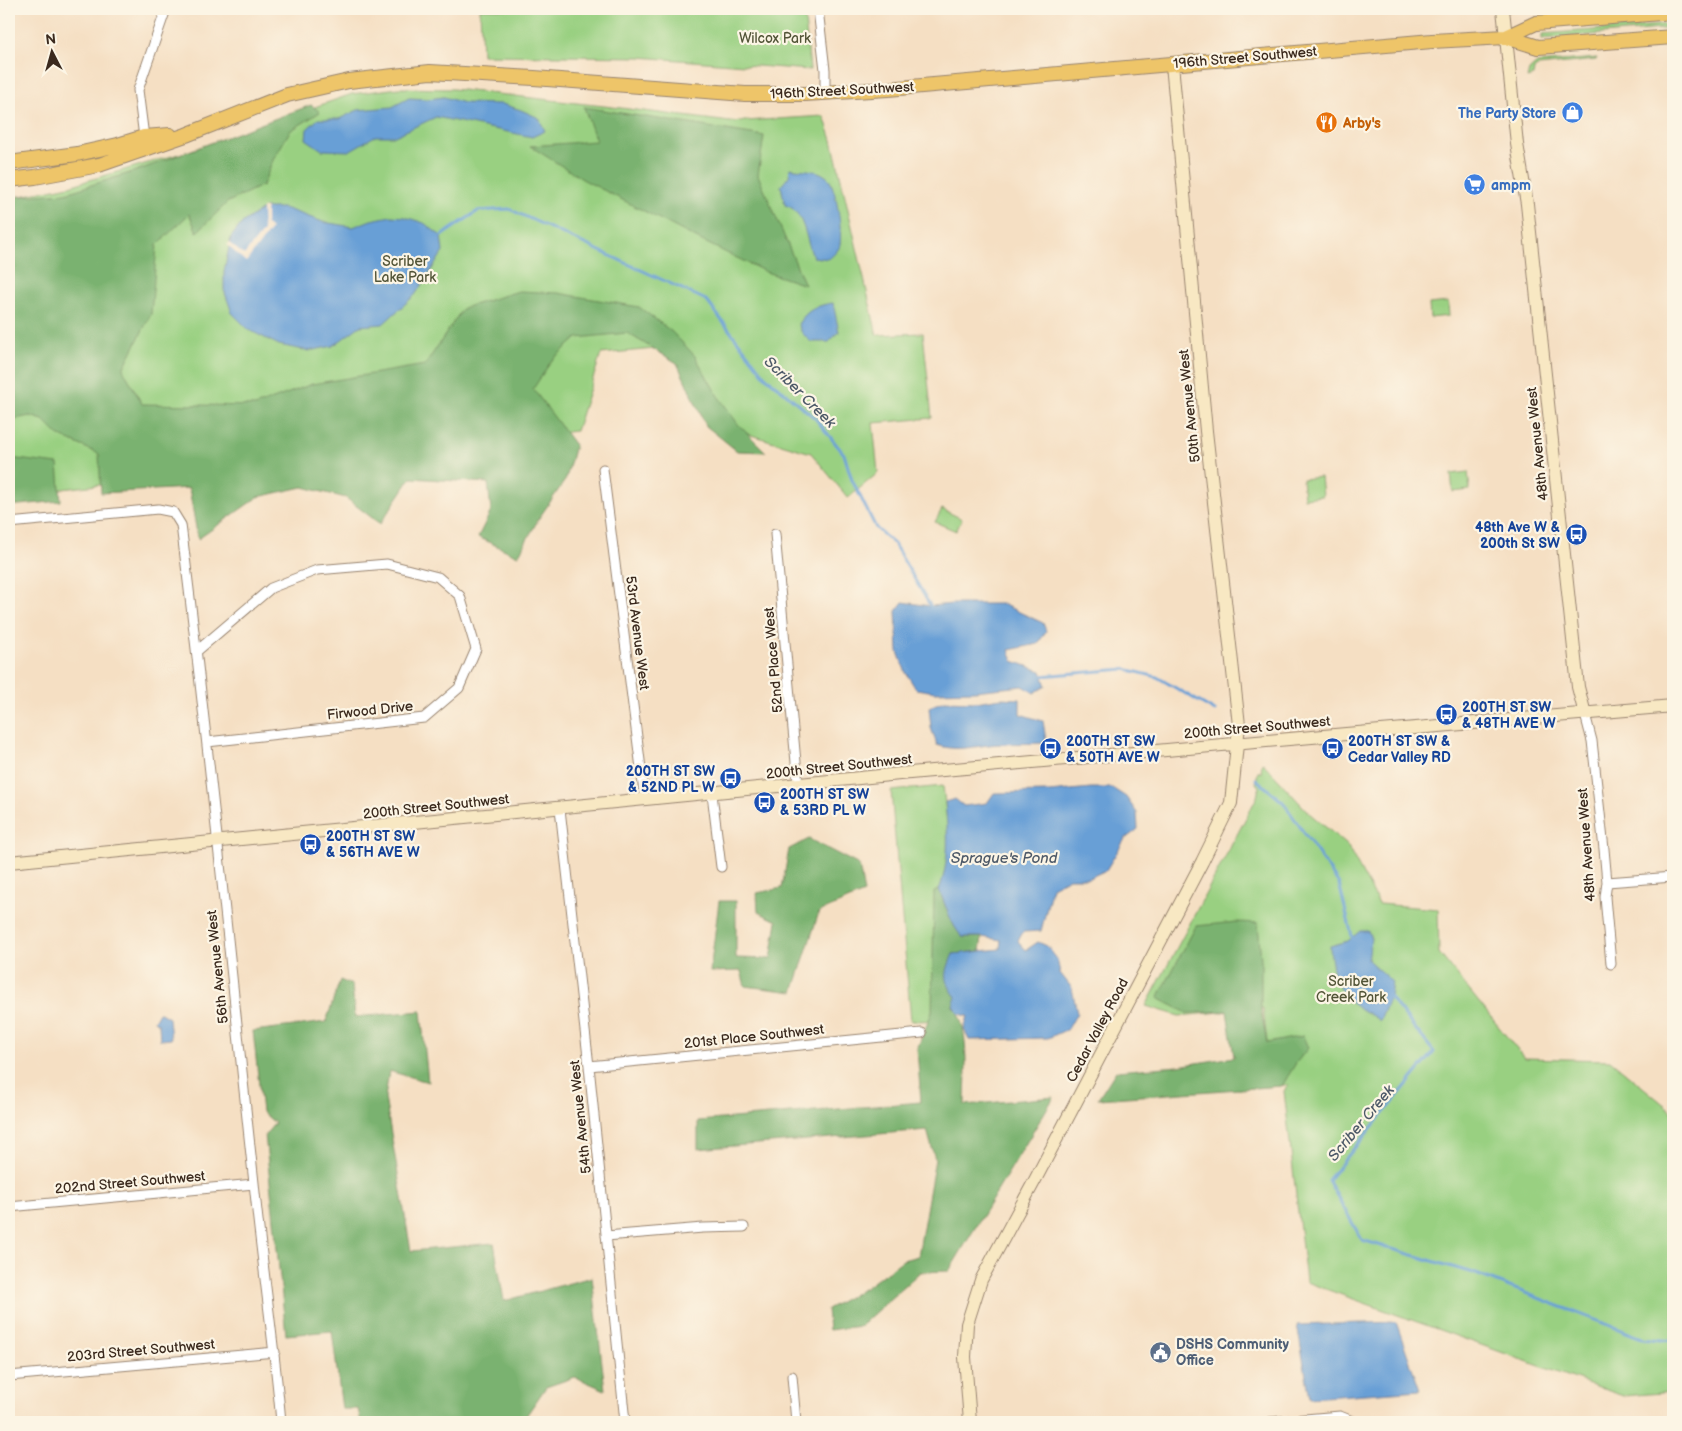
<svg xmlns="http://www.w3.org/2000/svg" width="1682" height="1431" font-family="'Balsamiq Sans',sans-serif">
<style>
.green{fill:#99d081;stroke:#6a7d50}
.forest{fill:#7ab26f;stroke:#5a6e46}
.water{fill:#689fd6;stroke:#52647a}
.pier{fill:#f5dfc3}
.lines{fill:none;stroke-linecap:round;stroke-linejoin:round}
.stream{stroke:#689fd6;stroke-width:3}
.street-casing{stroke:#988470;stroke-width:11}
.secondary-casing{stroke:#988470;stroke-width:14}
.primary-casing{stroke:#988470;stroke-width:16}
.street{stroke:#fff;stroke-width:9}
.secondary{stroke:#f8e8c3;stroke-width:12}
.primary{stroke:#eec569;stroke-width:14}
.labels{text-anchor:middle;stroke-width:4.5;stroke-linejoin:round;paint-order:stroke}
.park-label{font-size:14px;fill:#525437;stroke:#fcf5e5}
.street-label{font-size:14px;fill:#3b2a1e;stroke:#fcf5e5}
.shop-label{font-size:14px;font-weight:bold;fill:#366cbe;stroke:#fcf5e5;text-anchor:end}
.food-label{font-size:14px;font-weight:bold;fill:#c56008;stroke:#fcf5e5;text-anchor:start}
.transit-label{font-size:14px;font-weight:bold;fill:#164399;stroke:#fcf5e5;text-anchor:start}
.service-label{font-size:14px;font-weight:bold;fill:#4e5e75;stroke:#fcf5e5;text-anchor:start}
.water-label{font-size:15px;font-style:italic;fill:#4d5968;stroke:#fcf5e5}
</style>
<rect width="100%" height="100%" fill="#fcf5e5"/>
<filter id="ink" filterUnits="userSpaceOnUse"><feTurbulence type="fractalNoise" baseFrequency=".02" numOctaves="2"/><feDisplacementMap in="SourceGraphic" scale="10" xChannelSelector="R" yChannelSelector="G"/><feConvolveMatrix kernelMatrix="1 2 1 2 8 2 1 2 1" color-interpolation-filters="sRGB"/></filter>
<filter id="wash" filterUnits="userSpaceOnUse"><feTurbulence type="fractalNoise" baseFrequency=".0096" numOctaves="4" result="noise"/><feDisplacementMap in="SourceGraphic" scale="20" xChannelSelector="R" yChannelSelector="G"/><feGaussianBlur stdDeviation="1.12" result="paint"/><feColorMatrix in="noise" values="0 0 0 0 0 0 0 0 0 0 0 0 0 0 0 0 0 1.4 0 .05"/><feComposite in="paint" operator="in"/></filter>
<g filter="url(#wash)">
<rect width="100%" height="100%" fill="#f5dfc3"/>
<path class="green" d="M480 9H804L810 70 639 57 482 55Z
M1673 24V28L1542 39V34Z
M1597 58 1596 60 1538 66 1534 70 1533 76 1527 78 1529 70 1537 63Z
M399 88 453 89 621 108 730 122 824 116 832 140 877 335 923 333 932 418 873 423 878 473 848 498 811 453 731 429 676 347 601 354 576 431 9 495 11 198 69 186 189 151 352 94Z
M1448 302 1449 316 1430 318 1429 304Z
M1468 472 1470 490 1453 492 1451 474Z
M1321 477 1323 496 1304 498 1302 479Z
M942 509 962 519 956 531 935 522Z
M1262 762 1309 813 1347 845 1379 904 1438 909 1439 953 1524 1058 1610 1060 1673 1112V1392L1623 1396 1306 1282 1284 1091 1288 1085 1272 1086 1263 1008 1179 1016 1146 1006 1257 797 1259 787 1256 783 1258 771 1261 773Z
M943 786 948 830V854L944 877 939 891 945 972 953 1020 911 1021 891 791Z"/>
<path class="forest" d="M311 105 320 112 290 131 273 160 263 185 228 202 197 232 189 214 157 245 151 314 123 369 142 404 255 406 312 384 425 365 463 308 519 291 558 293 639 307 672 332 695 356 718 396 738 424 766 452 737 451 706 426 677 363 627 333 577 338 552 360 533 389 575 445 566 479 539 518 518 556 478 537 491 511 488 483 411 478 380 524 346 498 303 487 258 497 198 539 189 488 101 493 99 454 58 435 43 420 30 416 9 420V197L66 193 139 170Z
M584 107 764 136 758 175 805 285 766 272 700 240 584 180 530 146 596 141Z
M9 458 58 464 61 501 9 506Z
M809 839 859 865 864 893 819 912 793 992 745 986 741 971 710 972 719 901H736V958L771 959 777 921 758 912 757 893 782 888 789 849Z
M939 890C947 907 950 923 962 937H982L980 951 953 954 950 988 957 997 953 1006C971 1026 965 1079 965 1105L1054 1097 949 1271 920 1272 860 1326 829 1330 827 1309 865 1288 903 1260 918 1256 935 1159 927 1130 698 1149V1121L921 1102 917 1049 932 1012 934 892Z
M1237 922 1258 923 1261 960V1009L1267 1043 1303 1036 1308 1048 1296 1063 1282 1086 1098 1099 1116 1071 1178 1066 1234 1057 1227 1011 1187 1013 1158 998 1196 926Z
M340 980 352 985 355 1017 421 1011 428 1082 389 1071 385 1098 411 1251 494 1243 504 1301 592 1277 605 1390 575 1377 546 1387 524 1419 506 1422H361L358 1409H342L332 1331 286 1335 265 1135 275 1123 262 1112 253 1031 326 1022Z"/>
<path class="water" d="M444 97 464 103 502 104 521 110 539 118 545 131 532 137 436 117 395 136H375L349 151 322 150 306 139 307 129 318 119H339L358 110 392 107 409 98 427 99Z
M790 168C802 171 817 168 827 177 836 184 844 236 839 248 837 252 832 256 829 259L813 257C807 243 805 222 795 211 793 208 788 206 785 205L781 186 789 176Z
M264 208H284L323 222 353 227 371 220 391 216 405 217 424 223 441 236 443 252 415 295 383 324 360 326 333 346 309 351 279 345 249 330 232 313 224 290V272L231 237 243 222Z
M833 303 839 332 829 342H811L802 333 798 324C807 310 817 305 833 303Z
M903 602 930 606 952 604H1002L1043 623 1046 631 1038 644 1009 650 1013 661 1041 671 1046 686 1034 693 1023 686 974 691 935 692 916 689 906 673 898 652 896 611Z
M1001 698 1020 699V714L1043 721 1046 741 1044 743C1030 744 1018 743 1004 744 980 744 960 753 937 745L931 728 929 707 944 701 976 702Z
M1091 788H1112L1126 797 1137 813 1138 829 1125 839 1106 870 1089 878H1069L1052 887 1041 931 1023 932 1018 941 1026 950 1038 942 1047 946 1057 959 1060 973 1072 988 1077 1013 1068 1029 1048 1038 969 1040 964 1029 968 1016 959 1014 953 1006 956 997C943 980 945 973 953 954L1000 949 1001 940 982 937H962C950 923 947 908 939 890 950 861 948 833 945 802L955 799 964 806 987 803 994 793 1049 792Z
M1360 931H1368L1371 938 1368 960 1392 982 1390 997 1380 1021C1372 1015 1353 1006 1347 999 1335 984 1331 964 1330 946L1348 941Z
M159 1012 169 1018 171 1039 160 1040 159 1024 154 1021Z
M1396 1322 1420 1390 1310 1398 1297 1325Z"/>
<path class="pier" d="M262 208H266V225L271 229 246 262 227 245 229 243 244 255 263 231Z"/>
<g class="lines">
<path class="stream" d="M441 236 478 211 509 209 706 300 765 376 815 418 844 454 852 480 876 528 894 544 931 607
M1040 676 1125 669 1157 677 1215 711
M1256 779 1283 802 1339 884 1353 940
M1388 995 1434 1052 1328 1180 1362 1240 1476 1274 1642 1338 1673 1341"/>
</g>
</g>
<g filter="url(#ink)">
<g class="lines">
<defs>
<path id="street" d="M818 9 825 70V93
M144 137 138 90 166 9
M603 469 645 800
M9 523 158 509 173 512 181 525C209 744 230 964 254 1183 262 1263 274 1342 281 1422
M775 534 798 784
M197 651 271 588 317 570 387 564 438 577 460 596 476 649 459 688 424 718 207 742
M1585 714 1592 741 1604 849 1607 882 1605 897 1611 964
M712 794 721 867
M560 809 589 1066 625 1422
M1607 882 1673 877
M589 1066 922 1033
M9 1207 254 1184
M606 1236 703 1228 744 1227
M9 1376 275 1352
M792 1376 796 1422
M1270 1422 1340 1416 1355 1422"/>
<path id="secondary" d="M1503 9 1517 144 1527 204 1578 687 1585 714
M9 862 910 773 1346 734 1673 706
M970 1422 965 1357 967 1324 981 1280 1035 1180 1202 862 1231 803 1239 725 1206 431 1172 64"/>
<path id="primary" d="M1506 37 1536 23 1673 12
M9 163 77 154 118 145 144 137 170 135
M9 180 35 177 99 165 186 135 287 95 349 81 430 72 534 78 745 94H805L888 89 1432 41 1506 37 1538 47 1673 37"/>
</defs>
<use href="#street" class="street-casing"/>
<use href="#secondary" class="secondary-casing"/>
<use href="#primary" class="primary-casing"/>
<use href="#street" class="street"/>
<use href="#secondary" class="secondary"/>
<use href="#primary" class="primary"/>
</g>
</g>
<defs>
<symbol id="shop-disc" viewBox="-11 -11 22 22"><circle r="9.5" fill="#3f7fe0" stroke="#fcf5e5"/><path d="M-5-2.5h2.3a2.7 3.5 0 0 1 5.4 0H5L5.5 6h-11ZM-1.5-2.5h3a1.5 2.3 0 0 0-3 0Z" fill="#fff"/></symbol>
<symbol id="restaurant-disc" viewBox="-11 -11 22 22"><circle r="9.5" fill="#e8710a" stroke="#fcf5e5"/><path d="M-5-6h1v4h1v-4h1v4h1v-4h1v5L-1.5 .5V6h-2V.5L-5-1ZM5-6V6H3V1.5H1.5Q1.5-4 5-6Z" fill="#fff"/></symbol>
<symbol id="supermarket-disc" viewBox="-11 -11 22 22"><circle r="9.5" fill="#3f7fe0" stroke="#fcf5e5"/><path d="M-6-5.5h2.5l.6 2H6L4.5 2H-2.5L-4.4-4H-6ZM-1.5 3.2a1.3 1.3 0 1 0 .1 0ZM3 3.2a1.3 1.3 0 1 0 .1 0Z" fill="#fff"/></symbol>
<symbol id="bus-disc" viewBox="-11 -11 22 22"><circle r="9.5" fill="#1a4fb4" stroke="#fcf5e5"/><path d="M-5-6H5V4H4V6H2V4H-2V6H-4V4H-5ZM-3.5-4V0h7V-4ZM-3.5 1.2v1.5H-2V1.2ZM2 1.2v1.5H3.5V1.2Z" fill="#fff"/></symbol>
<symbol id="civic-disc" viewBox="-11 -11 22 22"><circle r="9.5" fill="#5c6f8a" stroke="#fcf5e5"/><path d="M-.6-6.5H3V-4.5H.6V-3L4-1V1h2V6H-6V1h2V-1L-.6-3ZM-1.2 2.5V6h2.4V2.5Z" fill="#fff"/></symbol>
</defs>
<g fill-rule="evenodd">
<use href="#shop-disc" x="1560" y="100" width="25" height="25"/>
<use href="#restaurant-disc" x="1314" y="110" width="25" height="25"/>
<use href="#supermarket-disc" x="1462" y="172" width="25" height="25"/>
<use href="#bus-disc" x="1564" y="522" width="25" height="25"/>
<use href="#bus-disc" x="1434" y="702" width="25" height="25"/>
<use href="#bus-disc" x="1038" y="736" width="25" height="25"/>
<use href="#bus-disc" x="1320" y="736" width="25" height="25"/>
<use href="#bus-disc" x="718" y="766" width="25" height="25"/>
<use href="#bus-disc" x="752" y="790" width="25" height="25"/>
<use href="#bus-disc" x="298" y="832" width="25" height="25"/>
<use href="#civic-disc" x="1148" y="1340" width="25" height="25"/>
</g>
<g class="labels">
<g class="park-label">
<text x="775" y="43">Wilcox Park</text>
<text x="405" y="266">Scriber<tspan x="405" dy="16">Lake Park</tspan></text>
<text x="1351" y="986">Scriber<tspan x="1351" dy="16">Creek Park</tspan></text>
</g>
<g class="street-label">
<text transform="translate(1245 57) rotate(-5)" y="5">196th Street Southwest</text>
<text transform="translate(842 90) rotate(-3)" y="5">196th Street Southwest</text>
<text transform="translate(1189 406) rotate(-96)" y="5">50th Avenue West</text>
<text transform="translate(1537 444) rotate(-96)" y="5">48th Avenue West</text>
<text transform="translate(638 633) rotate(83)" y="5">53rd Avenue West</text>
<text transform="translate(773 660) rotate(-95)" y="5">52nd Place West</text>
<text transform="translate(370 710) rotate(-6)" y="5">Firwood Drive</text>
<text transform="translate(1257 727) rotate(-5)" y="5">200th Street Southwest</text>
<text transform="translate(839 766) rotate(-6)" y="5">200th Street Southwest</text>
<text transform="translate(436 806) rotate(-6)" y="5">200th Street Southwest</text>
<text transform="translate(1586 845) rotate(-94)" y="5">48th Avenue West</text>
<text transform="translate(217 967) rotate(-96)" y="5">56th Avenue West</text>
<text transform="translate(1097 1030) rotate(-62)" y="5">Cedar Valley Road</text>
<text transform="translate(754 1036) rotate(-6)" y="5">201st Place Southwest</text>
<text transform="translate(580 1117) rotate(-96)" y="5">54th Avenue West</text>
<text transform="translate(130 1182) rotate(-5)" y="5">202nd Street Southwest</text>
<text transform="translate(141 1350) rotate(-5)" y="5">203rd Street Southwest</text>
</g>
<g class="shop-label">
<text x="1556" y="118">The Party Store</text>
<text x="1491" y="190" text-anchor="start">ampm</text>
</g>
<g class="food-label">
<text x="1343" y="128">Arby's</text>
</g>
<g class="transit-label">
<text x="1560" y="532" text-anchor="end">48th Ave W &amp;<tspan x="1560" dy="16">200th St SW</tspan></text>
<text x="1462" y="712">200TH ST SW<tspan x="1462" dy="16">&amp; 48TH AVE W</tspan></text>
<text x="1066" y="746">200TH ST SW<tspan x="1066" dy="16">&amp; 50TH AVE W</tspan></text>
<text x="1348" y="746">200TH ST SW &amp;<tspan x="1348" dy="16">Cedar Valley RD</tspan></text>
<text x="715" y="776" text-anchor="end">200TH ST SW<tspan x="715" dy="16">&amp; 52ND PL W</tspan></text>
<text x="780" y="799">200TH ST SW<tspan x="780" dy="16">&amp; 53RD PL W</tspan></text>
<text x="326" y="841">200TH ST SW<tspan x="326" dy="16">&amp; 56TH AVE W</tspan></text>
</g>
<g class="service-label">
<text x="1176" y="1349">DSHS Community<tspan x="1176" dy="16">Office</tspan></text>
</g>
<g class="water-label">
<text transform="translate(800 392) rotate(45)" y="5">Scriber Creek</text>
<text x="1004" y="863">Sprague's Pond</text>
<text transform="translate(1361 1123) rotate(-50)" y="5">Scriber Creek</text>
</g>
</g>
<rect width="1682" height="1431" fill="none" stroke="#fcf5e5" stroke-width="30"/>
<g transform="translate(52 52) rotate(354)" stroke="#fcf5e5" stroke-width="4" paint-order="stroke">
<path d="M0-4L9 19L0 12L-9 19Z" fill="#3b2a1e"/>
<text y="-8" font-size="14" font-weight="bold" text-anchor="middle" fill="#3b2a1e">N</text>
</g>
</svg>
